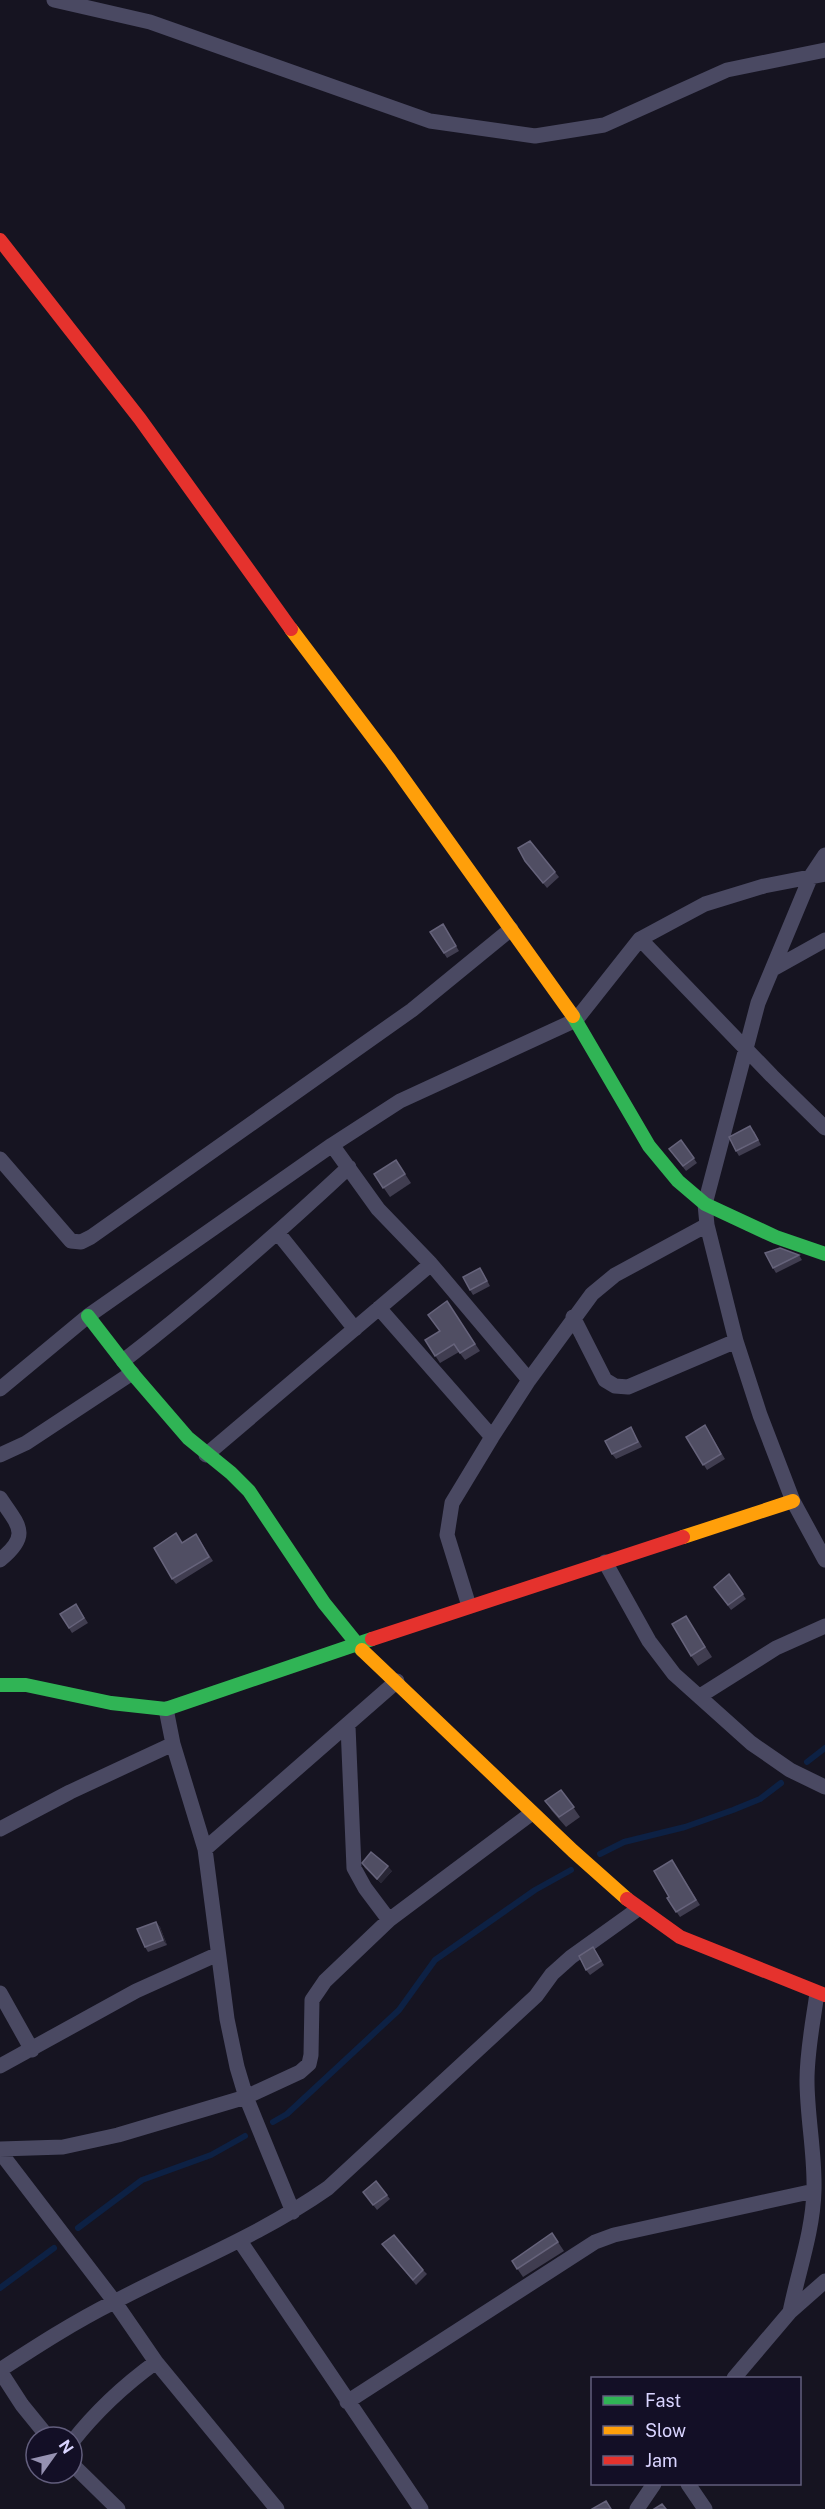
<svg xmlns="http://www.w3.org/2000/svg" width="825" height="2509" font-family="'Public Sans',sans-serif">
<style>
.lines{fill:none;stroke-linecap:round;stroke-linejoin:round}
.stream{stroke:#0d2144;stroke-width:6}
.street{stroke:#4a4962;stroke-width:15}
.fast{stroke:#30b455;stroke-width:14}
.slow{stroke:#ff9f0a;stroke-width:14}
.jam{stroke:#e5322d;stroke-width:14}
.wall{fill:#403d50}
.shaded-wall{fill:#282635}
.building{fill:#504e63;stroke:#66637b;stroke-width:1.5}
</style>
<rect width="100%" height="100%" fill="#161421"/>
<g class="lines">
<path class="stream" d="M807 1762 825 1748
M600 1854 624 1842 685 1827 733 1810 760 1799 781 1783
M273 2122 287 2114 399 2010 435 1960 535 1890 571 1870
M78 2228 142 2180 211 2155 245 2136
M0 2288 54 2248"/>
<path class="street" d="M54 0 150 22 430 121 535 136 604 125 727 70 825 50
M825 855 811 876 758 1003 705 1204 707 1225 736 1341 760 1415 793 1501 825 1560
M640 939 772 1076 825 1128
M773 969 825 940
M332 1145 378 1209 431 1264 529 1380
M0 1159 71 1241 81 1242 91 1237 412 1010 511 929
M278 1233 355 1329
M379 1308 492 1437
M573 1317 605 1380 615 1386 628 1387 736 1341
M123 1361C202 1300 276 1235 349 1167
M0 1389 88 1316 332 1145 400 1101 576 1020 640 939 705 904 764 886 825 874
M0 1455 26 1443 132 1373
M206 1455 431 1264
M0 1498C19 1526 31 1535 0 1560
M605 1562 649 1641 674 1674 751 1743 790 1770 825 1787
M469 1606 447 1535 452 1503 492 1437 529 1380 592 1294 615 1275 707 1225
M700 1696 776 1648 825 1626
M166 1709 173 1744 205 1849 227 2019 237 2067 246 2097 293 2212
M348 1726 354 1868 365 1888 389 1920
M0 1829 70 1792 173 1744
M205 1849 397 1681
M0 1993 32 2050
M0 2066 136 1991 218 1954
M0 2149 63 2147 118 2135 246 2097 300 2072 309 2064 311 2055 312 2000 325 1981 389 1920 532 1813
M0 2152 114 2301 156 2362 277 2509
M240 2241 421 2509
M790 2312C798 2272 813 2232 814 2190 815 2153 807 2117 807 2080 807 2051 813 2022 817 1993
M0 2370C37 2346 74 2322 114 2302 186 2264 261 2235 328 2188L536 1996 552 1974 571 1957 638 1909
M0 2371 22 2405 48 2437
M734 2378 790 2312 825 2281
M347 2402 595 2242 614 2235 814 2191
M72 2442C97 2410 123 2386 156 2362
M72 2464 118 2509
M688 2484 705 2509
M637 2509 654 2484"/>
<path class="fast" d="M573 1016 649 1146 678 1181 705 1204 776 1237 825 1254
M88 1316 132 1373 188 1438 231 1473 249 1491 324 1603 362 1650
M0 1685H26L111 1703 166 1709 372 1639"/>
<path class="slow" d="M291 629 390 760 573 1016
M683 1537 793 1501
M362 1650 573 1851 627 1899"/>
<path class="jam" d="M0 240 140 419 291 629
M372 1639 683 1537
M627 1899 680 1937 825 1995"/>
</g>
<path class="wall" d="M525 861 555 872 559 877 547 888Z
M443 924 459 951 447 958 430 932Z
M754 1131 761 1145 739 1156 736 1151Z
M681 1140 697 1163 686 1171 669 1149Z
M396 1160 411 1183 390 1197 374 1174Z
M799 1255 802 1260 776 1273 773 1268Z
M483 1273 490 1286 473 1295 470 1290Z
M452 1309 480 1351 465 1360 459 1352 440 1363 425 1340 440 1332Z
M705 1425 725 1459 707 1470 686 1437Z
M631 1427 642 1447 616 1459 612 1454Z
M196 1534 213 1561 176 1584 172 1579 182 1543Z
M729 1574 746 1599 731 1610 714 1587Z
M76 1604 88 1623 72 1633 60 1614Z
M686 1616 712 1657 698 1666 691 1656Z
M561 1790 580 1817 566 1827 552 1811 545 1801Z
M362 1863 392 1871 381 1883 365 1868Z
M675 1865 700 1905 680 1917 667 1898 669 1897Z
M156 1922 160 1927 167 1945 148 1952 145 1947Z
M593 1947 604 1965 590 1975 586 1970Z
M376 2181 390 2199 377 2210 363 2192Z
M552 2233 564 2251 523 2277 512 2261Z
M382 2244 423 2270 427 2274 416 2285Z"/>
<path class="shaded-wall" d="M388 1866 392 1871 381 1883 377 1879Z
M156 1922 160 1927 167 1945 163 1940Z"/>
<path class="building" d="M530 841 555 872 543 883 525 861 518 848Z
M443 924 456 946 444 953 430 932Z
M750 1126 758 1140 736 1151 729 1137Z
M681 1140 694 1158 683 1166 669 1149Z
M396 1160 405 1174 383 1188 374 1174Z
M780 1248 799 1255 773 1268 765 1253Z
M480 1268 487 1281 470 1290 463 1277Z
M447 1301 475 1344 460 1353 454 1344 435 1356 425 1340 440 1331 428 1315Z
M705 1425 721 1454 703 1465 686 1437Z
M631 1427 638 1442 612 1454 605 1441Z
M176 1533 182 1543 196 1534 209 1557 172 1579 154 1548Z
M729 1574 743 1594 728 1605 714 1587Z
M76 1604 84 1618 69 1628 60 1614Z
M686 1616 705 1647 691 1656 672 1624Z
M561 1790 574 1807 559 1817 545 1801Z
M371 1852 388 1866 377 1879 362 1863Z
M672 1860 696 1900 676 1912 667 1898 669 1897 654 1871Z
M156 1922 163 1940 145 1947 137 1929Z
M593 1947 601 1961 586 1970 579 1956Z
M376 2181 387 2195 373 2205 363 2192Z
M552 2233 558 2242 517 2269 512 2261Z
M394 2235 423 2270 413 2280 382 2244Z
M606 2501 611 2509H592Z
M662 2504 666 2509H654Z"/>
<rect x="591" y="2377" width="210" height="108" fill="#130f26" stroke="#625e7d" stroke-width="1.5"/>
<rect x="603" y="2396" width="30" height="9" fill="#30b455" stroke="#625e7d" stroke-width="1.5"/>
<text x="645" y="2407" font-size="18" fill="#d9d4ff">Fast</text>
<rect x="603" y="2426" width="30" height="9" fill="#ff9f0a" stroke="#625e7d" stroke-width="1.5"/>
<text x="645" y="2437" font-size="18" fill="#d9d4ff">Slow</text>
<rect x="603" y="2456" width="30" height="9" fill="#e5322d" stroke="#625e7d" stroke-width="1.5"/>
<text x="645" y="2467" font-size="18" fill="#d9d4ff">Jam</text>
<g transform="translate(54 2455) rotate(56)"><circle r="28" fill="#130f26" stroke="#625e7d" stroke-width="1.5"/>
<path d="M0-4.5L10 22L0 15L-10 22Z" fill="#9591b1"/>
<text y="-9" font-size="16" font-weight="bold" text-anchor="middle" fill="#d9d4ff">N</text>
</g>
</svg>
